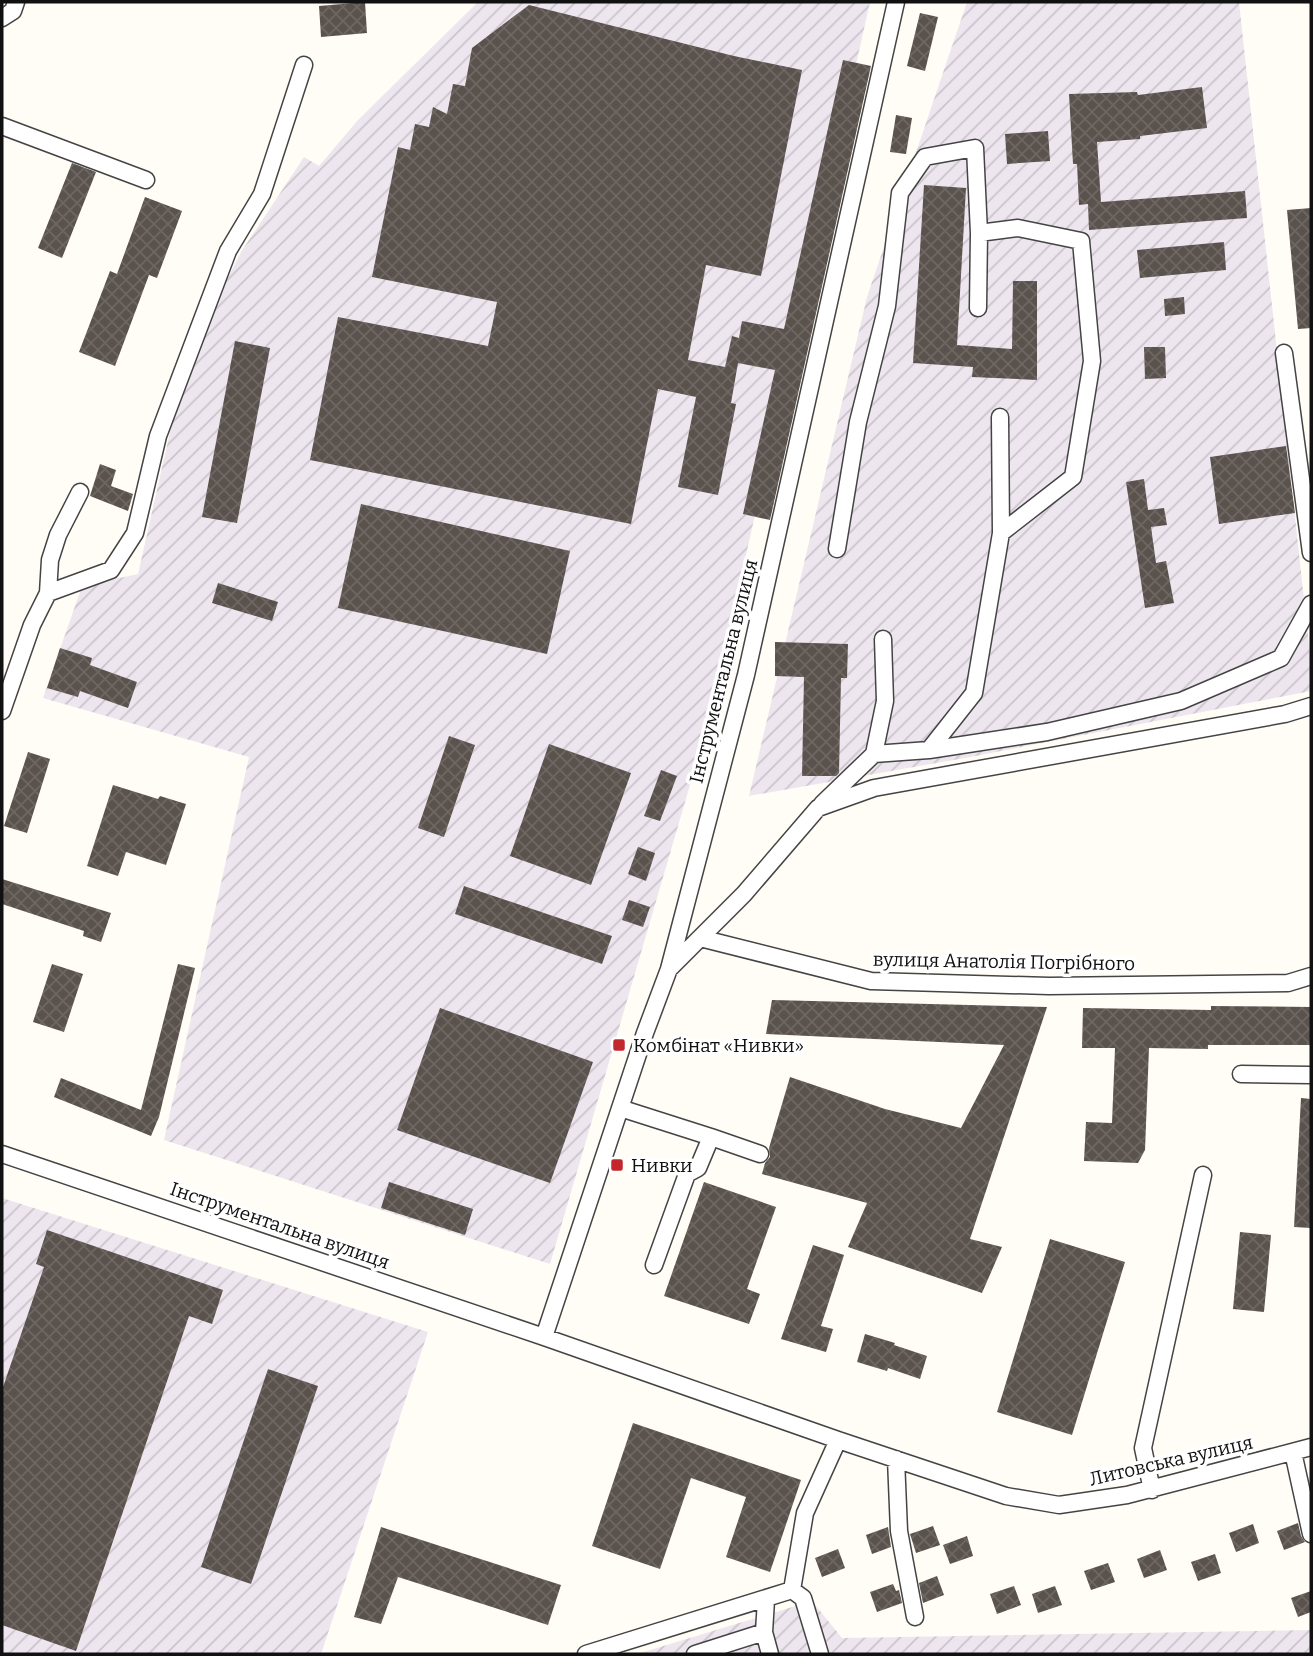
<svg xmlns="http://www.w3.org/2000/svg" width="1313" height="1656" font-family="Bitter,serif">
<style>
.industrial{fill:url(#industrial-furrows)}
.building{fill:url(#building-cross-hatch)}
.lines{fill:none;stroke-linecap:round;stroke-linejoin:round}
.minor-casing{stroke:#444;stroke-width:19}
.minor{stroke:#fff;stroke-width:16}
.poi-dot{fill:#c4262e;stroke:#fff;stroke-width:2.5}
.labels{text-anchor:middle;stroke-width:7;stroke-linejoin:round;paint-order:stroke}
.street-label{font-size:19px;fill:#111;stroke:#fff}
.poi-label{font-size:19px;fill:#111;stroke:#fff;text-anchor:start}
</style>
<defs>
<pattern id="industrial-furrows" width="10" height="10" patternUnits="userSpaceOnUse" patternTransform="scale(1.75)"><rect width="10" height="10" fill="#eee6ef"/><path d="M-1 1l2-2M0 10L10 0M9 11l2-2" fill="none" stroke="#cbc4cc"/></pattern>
<pattern id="building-cross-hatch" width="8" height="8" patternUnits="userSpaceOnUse" patternTransform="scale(1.75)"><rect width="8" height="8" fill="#5a524d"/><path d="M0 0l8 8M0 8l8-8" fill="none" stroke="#6d6662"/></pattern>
</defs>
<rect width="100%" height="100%" fill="#fffdf5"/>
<path class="industrial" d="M478 2H870L709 720 550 1264 164 1140 249 757 43 698 82 586 138 574 177 401 216 301 241 252 304 157 319 166 358 120Z
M967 2H1239L1311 664V691L965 758 749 796 867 297Z
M2 1198 428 1332 321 1654H2Z
M812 1601 842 1638 1311 1630V1654H637Z"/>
<path class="building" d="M365 2 367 33 321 37 319 6Z
M529 5 734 56 802 70 761 276 706 265 688 360 725 367 732 336 739 338 742 321 784 329 843 60 871 66 770 520 743 514 775 370 738 363 731 403 736 404 718 495 678 487 696 397 658 389 631 524 310 460 338 317 488 346 497 302 372 277 398 147 410 150 415 124 429 127 433 107 447 114 453 84 465 86 472 48Z
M920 13 938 17 925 71 907 66Z
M1202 87 1207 128 1140 136V139L1097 142 1101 202 1245 191 1247 218 1089 230 1088 204 1079 205 1077 164H1073L1069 94 1137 92 1138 95Z
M896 115 912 118 906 154 890 152Z
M1048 131 1050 161 1007 164 1005 134Z
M72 163 96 172 62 258 38 248Z
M924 185 966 188 957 345 1012 349 1013 281H1037V380L972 377 973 367 913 363Z
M145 197 182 211 157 278 149 275 115 366 79 352 110 271 117 274Z
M1311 208V328L1298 329 1287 210Z
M1224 242 1226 270 1140 278 1137 250Z
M1184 297 1185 314 1165 316 1164 299Z
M235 341 270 348 237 523 202 517Z
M1144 347H1165L1166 378 1145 379Z
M1286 446 1295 513 1219 524 1210 457Z
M100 464 116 470 111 486 133 494 128 511 90 496Z
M1144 479 1148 510 1164 508 1167 525 1151 527 1156 563 1166 561 1174 603 1145 608 1126 482Z
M361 504 570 551 547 654 338 608Z
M218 583 278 602 272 621 212 603Z
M775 642 848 644 847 678H841L839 773 836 776H802L804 677 775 676Z
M60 648 92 658 90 665 137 682 128 708 80 691 78 697 47 688Z
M449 736 475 745 444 837 418 828Z
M549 744 631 773 591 885 510 856Z
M28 752 50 759 27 833 4 826Z
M661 770 677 776 660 821 644 816Z
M113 785 158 799 160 796 186 804 166 865 126 852 118 876 87 866Z
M638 847 655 853 646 881 628 874Z
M2 879 111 913 101 942 83 936 84 931 2 904Z
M464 886 612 936 602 964 455 914Z
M629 900 650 907 643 927 622 920Z
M52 964 83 974 64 1032 33 1022Z
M178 964 195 968 159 1117 151 1136 54 1097 61 1078 141 1110Z
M772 1000 1047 1007 970 1239 1002 1247 982 1293 848 1247 867 1203 762 1174 765 1163 770 1157 769 1148 790 1077 885 1109 961 1128 1004 1045 766 1034Z
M1211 1006 1311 1007V1045H1208V1049L1149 1048 1145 1150 1138 1163 1084 1161 1086 1122 1112 1123 1115 1048H1082L1083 1008 1211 1010Z
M440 1008 593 1062 550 1183 397 1130Z
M1301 1098 1311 1099V1228L1294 1227Z
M389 1182 473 1209 465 1235 381 1208Z
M704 1182 776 1207 747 1289 760 1294 749 1324 664 1296Z
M47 1230 223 1290 212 1324 189 1316 76 1651 2 1625V1390L44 1267 36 1264Z
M1240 1232 1271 1235 1264 1312 1233 1309Z
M1050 1239 1125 1262 1072 1435 997 1412Z
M813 1245 844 1255 821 1326 833 1329 826 1352 781 1339Z
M865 1334 895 1343 894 1345 927 1356 920 1379 888 1368 887 1371 857 1362Z
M268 1369 318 1386 251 1584 201 1567Z
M633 1423 801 1480 770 1572 726 1557 746 1497 691 1478 660 1569 592 1546Z
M1298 1523 1301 1536 1305 1542 1284 1550 1277 1531Z
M1253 1524 1259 1543 1236 1552 1229 1533Z
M933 1526 940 1545 916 1553 910 1534Z
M381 1527 561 1585 548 1625 398 1577 381 1624 354 1617Z
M888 1527 891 1547 872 1554 866 1535Z
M967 1536 973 1556 950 1564 943 1545Z
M838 1549 845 1568 822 1577 815 1558Z
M1160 1550 1167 1570 1144 1578 1137 1559Z
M1215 1554 1221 1573 1198 1581 1191 1562Z
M1108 1563 1115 1582 1091 1590 1084 1571Z
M937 1576 944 1595 923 1603 919 1583Z
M893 1584 896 1591 899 1590 902 1603 877 1612 870 1592Z
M1014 1586 1021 1605 997 1614 990 1594Z
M1055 1586 1062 1605 1038 1613 1032 1594Z
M1311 1591V1612L1298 1617 1291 1598Z"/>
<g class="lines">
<defs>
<path id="minor" d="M2 18 13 11 16 2
M2 126 146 180
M978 308 979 233 1018 228 1081 241 1092 361 1073 477 1001 533 974 693 929 750 1047 732 1181 701 1281 658 1311 604
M1284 353 1311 553
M1000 417 1001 533
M837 549 858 422 887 306 900 193 925 157 975 148 979 233
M48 593 50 560 58 535 80 492
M2 711 32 625 48 593 111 570 135 533 158 436 228 251 262 194 304 65
M874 754 885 701 883 639
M822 804 874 754 929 750
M700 938 871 981 1049 986 1288 983 1311 976
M671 967 744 894 818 808 874 788 1285 714 1311 706
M1241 1074 1311 1075
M620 1108 711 1137 698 1168 687 1174 654 1265
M711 1137 760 1154
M2 1154 544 1337 838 1440 1006 1496 1059 1505 1127 1495 1311 1447
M544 1337 645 1033 669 969 746 675 896 2
M1293 1452 1311 1534
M896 1459 899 1531 915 1617
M1152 1490 1143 1448 1203 1175
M792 1590 803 1598 820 1654
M764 1632 770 1654
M586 1654 792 1590 805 1513 838 1440
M695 1654 764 1632 766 1600"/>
</defs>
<use href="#minor" class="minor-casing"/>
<use href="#minor" class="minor"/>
</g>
<g class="poi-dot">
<rect x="612" y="1038" width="14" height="14" rx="3.5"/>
<rect x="610" y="1158" width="14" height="14" rx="3.5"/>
</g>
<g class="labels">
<g class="street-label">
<text transform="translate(723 671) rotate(-76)" y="7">Інструментальна вулиця</text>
<text transform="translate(1004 961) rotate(1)" y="7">вулиця Анатолія Погрібного</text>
<text transform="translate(280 1225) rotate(19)" y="7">Інструментальна вулиця</text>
<text transform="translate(1171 1460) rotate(-13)" y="7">Литовська вулиця</text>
</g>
<g class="poi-label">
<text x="633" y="1052">Комбінат «Нивки»</text>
<text x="631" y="1172">Нивки</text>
</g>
</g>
<rect width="1313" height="1656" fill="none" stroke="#111111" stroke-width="7"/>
</svg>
